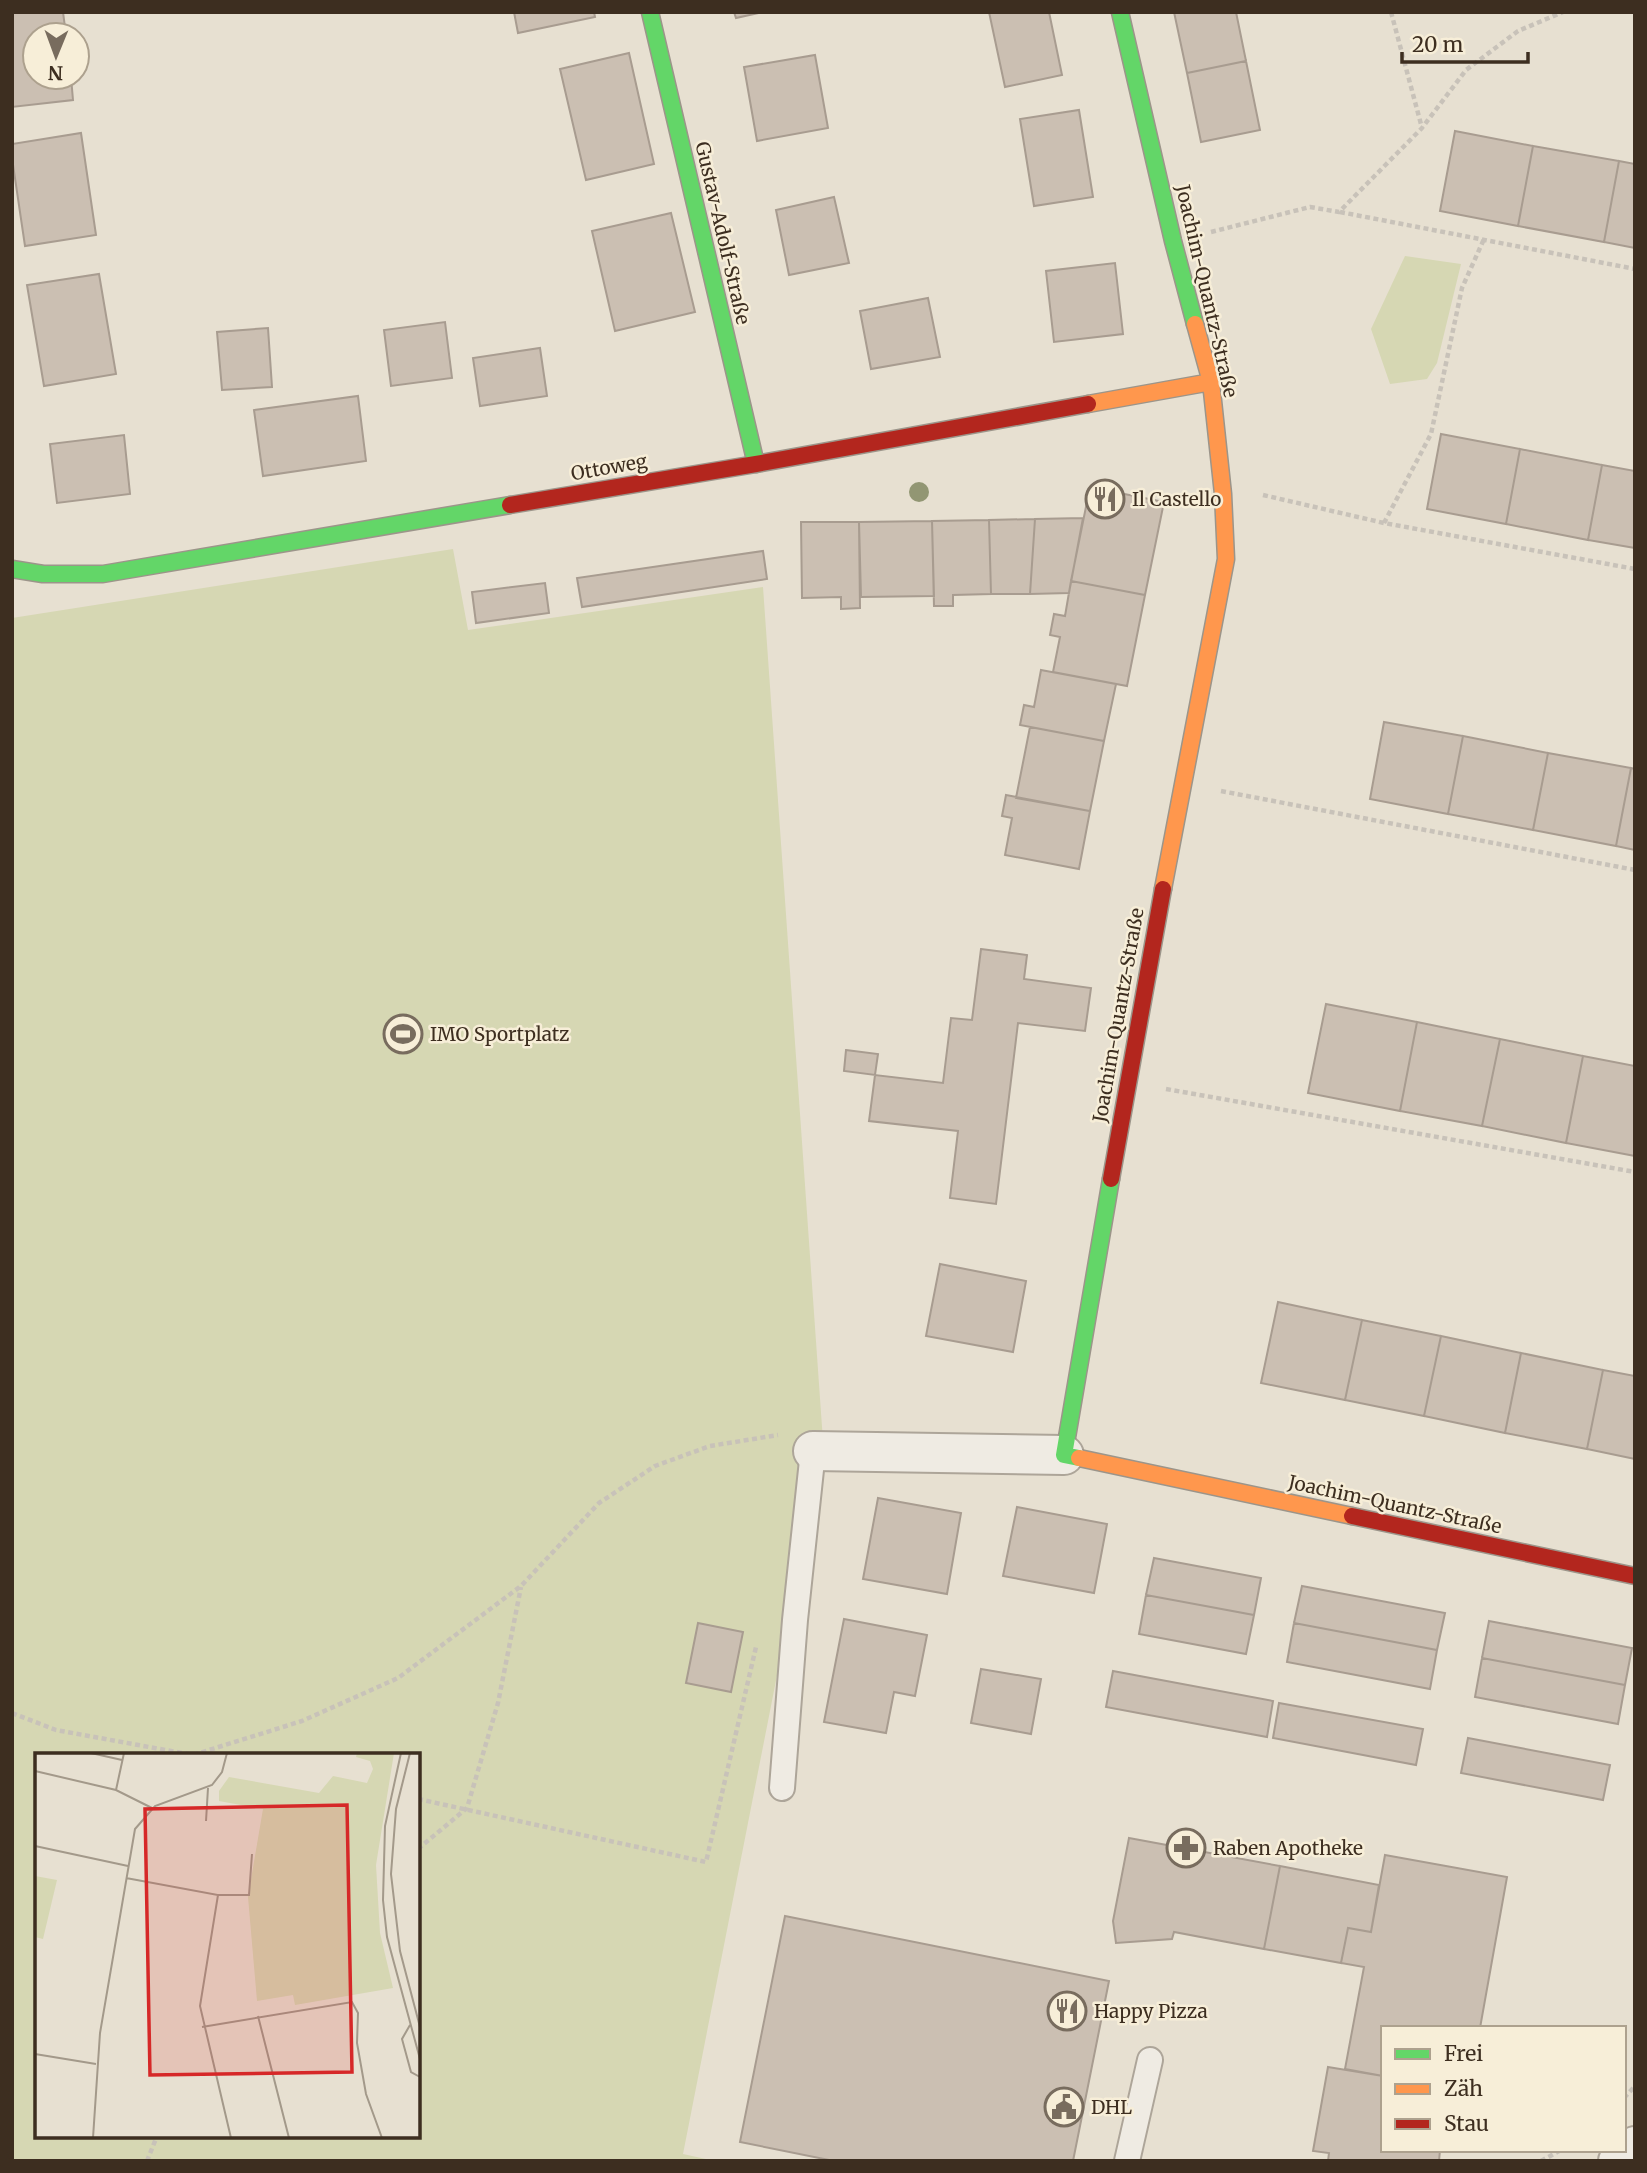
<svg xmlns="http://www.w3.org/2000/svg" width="1647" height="2173" font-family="Merriweather,serif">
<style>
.green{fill:#d6d7b3;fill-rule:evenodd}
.building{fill:#cbbfb2;stroke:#a89c90;stroke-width:2}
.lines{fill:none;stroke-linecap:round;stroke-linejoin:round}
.lane-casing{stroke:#ada599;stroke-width:28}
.street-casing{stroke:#ada599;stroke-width:42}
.fast-casing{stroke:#9c958a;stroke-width:19}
.slow-casing{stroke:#9c958a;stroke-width:19}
.jam-casing{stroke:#9c958a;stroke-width:19}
.path{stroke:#c8c2b9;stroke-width:4.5;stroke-dasharray:5 3.5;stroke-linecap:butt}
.lane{stroke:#efebe3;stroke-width:24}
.street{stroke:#efebe3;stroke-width:38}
.fast{stroke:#63d668;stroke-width:16}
.slow{stroke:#ff974d;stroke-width:16}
.jam{stroke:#b3261e;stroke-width:16}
.tree{fill:#929673}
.labels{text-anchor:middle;stroke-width:5;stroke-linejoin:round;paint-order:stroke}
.street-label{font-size:19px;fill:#3d2e20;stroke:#f7eed8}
.poi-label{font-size:19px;fill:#3d2e20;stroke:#f7eed8;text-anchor:start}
.inset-road{fill:none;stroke:#a3998a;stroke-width:2}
.view{fill:#d62828;fill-opacity:0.15;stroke:#d62828;stroke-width:3.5}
.inset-edge{fill:none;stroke:#3d2e20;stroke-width:3.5}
</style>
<rect width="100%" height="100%" fill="#e7e0d1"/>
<path class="green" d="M1405 256 1461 264 1437 363 1427 379 1390 384 1371 329Z
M453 549 468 630 763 587 823 1441 683 2154 715 2161H12V618ZM37 1755H418V2136H37Z"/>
<path class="building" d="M12 12H63L66 35H35V77H71L73 100 12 107Z
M514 12H594L595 17 518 33Z
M734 12H763L736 18Z
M989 12H1049L1062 75 1005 87Z
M1174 12H1236L1246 61 1187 73Z
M629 53 654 164 586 180 560 69Z
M815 55 828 128 757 141 744 67Z
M1246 61 1260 130 1201 142 1187 73Z
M1079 110 1093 197 1034 206 1020 119Z
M1455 131 1533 146 1518 226 1440 211Z
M81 133 96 235 25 246 12 158V144Z
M1533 146 1619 161 1604 242 1518 226Z
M1619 161 1635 164V248L1604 242Z
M834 197 849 263 789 275 776 210Z
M671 213 695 312 615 331 592 231Z
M1115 263 1123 334 1054 342 1046 271Z
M99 274 116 374 44 386 27 285Z
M928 298 940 357 871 369 860 311Z
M445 322 452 378 391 386 384 330Z
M268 328 272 387 222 390 217 332Z
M540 348 547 396 480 406 473 358Z
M358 396 366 461 263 476 254 410Z
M1441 434 1520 449 1506 524 1427 509Z
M124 435 130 494 57 503 50 444Z
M1520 449 1602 465 1588 540 1506 524Z
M1602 465 1635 471V548L1588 540Z
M1090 487 1164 502 1145 595 1071 581Z
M1083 518 1069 593 1030 594 1035 519Z
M1035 519 1030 594H991L989 520Z
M989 520 991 594 953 595V606H934L932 521Z
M932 521 934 596 861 597 859 522Z
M801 522H859L860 608 841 609V597L802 598Z
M763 551 767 579 582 607 577 578Z
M1071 581 1145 595 1127 686 1053 672 1060 637 1050 635 1054 614 1065 616Z
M545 583 549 613 476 623 472 592Z
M1041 670 1116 684 1104 741 1020 725 1024 705 1034 707Z
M1384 722 1463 736 1448 814 1370 799Z
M1030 727 1104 741 1090 811 1016 798Z
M1463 736 1548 753 1533 830 1448 814Z
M1548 753 1631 768 1616 846 1533 830Z
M1631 768 1635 769V850L1616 846Z
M1006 795 1090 811 1079 869 1005 855 1012 818 1002 816Z
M981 949 1027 955 1024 979 1091 988 1085 1031 1018 1023 996 1204 950 1198 958 1131 869 1121 875 1075 943 1083 951 1018 972 1020Z
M1326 1004 1417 1022 1400 1111 1308 1093Z
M1417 1022 1500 1039 1482 1126 1400 1111Z
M1500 1039 1583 1056 1566 1143 1482 1126Z
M846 1050 878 1054 875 1075 844 1071Z
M1583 1056 1635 1066V1156L1566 1143Z
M940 1264 1026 1281 1013 1352 926 1336Z
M1278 1302 1362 1320 1345 1400 1261 1383Z
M1362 1320 1441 1336 1424 1416 1345 1400Z
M1441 1336 1521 1353 1505 1433 1424 1416Z
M1521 1353 1603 1370 1587 1449 1505 1433Z
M1603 1370 1635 1376V1459L1587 1449Z
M878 1498 961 1513 947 1594 863 1579Z
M1017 1507 1107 1524 1094 1593 1003 1576Z
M1154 1558 1261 1578 1254 1615 1146 1595Z
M1302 1586 1445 1613 1437 1650 1294 1623Z
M1146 1595 1254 1615 1246 1654 1139 1634Z
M844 1619 927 1635 915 1696 894 1692 886 1733 824 1722Z
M1489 1621 1632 1648 1625 1685 1482 1658Z
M698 1623 743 1632 731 1692 686 1683Z
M1294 1623 1437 1650 1430 1689 1287 1662Z
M1482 1658 1625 1685 1618 1724 1475 1697Z
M981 1669 1041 1679 1031 1734 971 1723Z
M1113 1671 1273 1701 1267 1737 1106 1707Z
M1279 1703 1423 1729 1416 1765 1273 1738Z
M1468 1738 1610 1765 1603 1800 1461 1773Z
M1129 1838 1280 1866 1264 1949 1174 1932 1172 1939 1116 1943 1113 1921Z
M1385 1855 1507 1877 1480 2028H1383V2076L1345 2069 1364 1967 1341 1963 1348 1928 1371 1932Z
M1280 1866 1379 1885 1371 1932 1348 1928 1341 1963 1264 1949Z
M785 1916 1109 1981 1073 2161H834L740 2142Z
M1328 2067 1383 2076V2150H1440L1439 2161H1328L1329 2153 1313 2151Z"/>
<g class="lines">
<defs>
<path id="lane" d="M782 1788 795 1620 813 1451
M1127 2161 1150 2060"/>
<path id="street" d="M813 1451 1064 1455
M1618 2161 1635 2146"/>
<path id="fast" d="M650 12 756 464
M1120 12 1173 241 1195 324
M12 569 43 574H103L510 505
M1079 1458 1064 1455 1111 1179"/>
<path id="slow" d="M1088 404 1211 382
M1163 889 1226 559 1223 494 1211 382 1195 324
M1079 1458 1352 1516"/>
<path id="jam" d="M510 505 756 464 1088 404
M1111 1179 1163 889
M1352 1516 1635 1576"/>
</defs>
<use href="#lane" class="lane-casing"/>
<use href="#street" class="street-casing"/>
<use href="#fast" class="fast-casing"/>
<use href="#slow" class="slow-casing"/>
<use href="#jam" class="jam-casing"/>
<path class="path" d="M1391 12 1422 128
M1340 212 1635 269
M1211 232 1310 207 1339 212 1422 128 1466 70 1518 31 1563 12
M1263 495 1384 523 1635 569
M1384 523 1431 434 1462 288 1484 239
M1221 791 1635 870
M1166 1089 1635 1172
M12 1713 56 1730 193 1755 302 1721 398 1678 521 1586 599 1503 655 1466 710 1446 778 1435
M418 1799 706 1862 756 1647
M418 1849 467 1808 498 1703 521 1587
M1624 2098 1635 2086
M147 2161 157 2136
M1541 2161 1561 2150"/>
<use href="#lane" class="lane"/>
<use href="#street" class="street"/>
<use href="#fast" class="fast"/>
<use href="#slow" class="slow"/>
<use href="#jam" class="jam"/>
</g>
<circle class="tree" cx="919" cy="492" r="10"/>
<defs>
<symbol id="restaurant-ring" viewBox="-11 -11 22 22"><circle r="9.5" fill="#f7eed8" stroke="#786c5e" stroke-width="1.5"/><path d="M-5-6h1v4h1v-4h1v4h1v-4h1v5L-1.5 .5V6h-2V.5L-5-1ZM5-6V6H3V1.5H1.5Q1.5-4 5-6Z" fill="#786c5e"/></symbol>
<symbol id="stadium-ring" viewBox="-11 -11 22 22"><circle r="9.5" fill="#f7eed8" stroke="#786c5e" stroke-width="1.5"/><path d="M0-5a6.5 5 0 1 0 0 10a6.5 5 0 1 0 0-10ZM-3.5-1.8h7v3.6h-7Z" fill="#786c5e"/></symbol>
<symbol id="pharmacy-ring" viewBox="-11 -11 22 22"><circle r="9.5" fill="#f7eed8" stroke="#786c5e" stroke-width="1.5"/><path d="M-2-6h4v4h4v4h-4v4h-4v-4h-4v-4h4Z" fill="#786c5e"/></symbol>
<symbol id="civic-ring" viewBox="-11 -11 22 22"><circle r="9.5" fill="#f7eed8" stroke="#786c5e" stroke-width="1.5"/><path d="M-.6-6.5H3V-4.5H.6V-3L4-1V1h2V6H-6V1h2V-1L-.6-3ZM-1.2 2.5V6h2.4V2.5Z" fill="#786c5e"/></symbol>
</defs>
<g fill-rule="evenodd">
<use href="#restaurant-ring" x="1083" y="477" width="44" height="44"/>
<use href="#stadium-ring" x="381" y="1012" width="44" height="44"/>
<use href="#pharmacy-ring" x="1164" y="1826" width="44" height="44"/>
<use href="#restaurant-ring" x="1045" y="1989" width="44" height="44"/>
<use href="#civic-ring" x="1042" y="2085" width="44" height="44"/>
</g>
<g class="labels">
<g class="street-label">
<text transform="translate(723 233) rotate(77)" y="7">Gustav-Adolf-Straße</text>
<text transform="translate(1207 291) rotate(77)" y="7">Joachim-Quantz-Straße</text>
<text transform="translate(609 467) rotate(-10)" y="7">Ottoweg</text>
<text transform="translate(1118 1015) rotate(-80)" y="7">Joachim-Quantz-Straße</text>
<text transform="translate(1395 1504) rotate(12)" y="7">Joachim-Quantz-Straße</text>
</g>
<g class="poi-label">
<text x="1132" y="506">Il Castello</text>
<text x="430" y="1041">IMO Sportplatz</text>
<text x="1213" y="1855">Raben Apotheke</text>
<text x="1094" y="2018">Happy Pizza</text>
<text x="1091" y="2114">DHL</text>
</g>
</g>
<g transform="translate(35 1753)">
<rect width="385" height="385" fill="#e7e0d1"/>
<path d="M322 0H359L341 112 345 180 358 235 260 252 258 242 222 248 213 144 228 56 184 48V38L194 24 284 40 298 23 332 30 338 16 335 8 321 4ZM0 123 22 127 8 186 0 184Z" fill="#d6d7b3"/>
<path class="inset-road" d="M56 0 87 7M366 0 350 73 348 147 352 184 385 306M375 0 361 56 356 121 365 198 385 274M0 18 81 37 117 55M81 37 89 0M171 68 173 35M0 93 93 113M91 125 183 142 165 253 196 385M183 142H214L217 101M223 263 254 385M375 272 367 286 376 319 385 324M167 274 317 249 323 260 322 290 331 341 347 385M0 301 61 311M58 385 65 280 100 76 120 53 177 32 187 19 192 0"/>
<path class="view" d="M312 52 317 319 115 322 110 56Z"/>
<rect width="385" height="385" class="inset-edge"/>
</g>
<rect width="1647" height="2173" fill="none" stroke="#3d2e20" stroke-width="28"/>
<rect x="1381" y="2026" width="245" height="126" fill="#f7eed8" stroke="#ada18e" stroke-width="2"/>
<rect x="1395" y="2049" width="35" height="10" fill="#63d668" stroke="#ada18e" stroke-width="2"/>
<text x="1444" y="2061" font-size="21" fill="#3d2e20">Frei</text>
<rect x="1395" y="2084" width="35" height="10" fill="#ff974d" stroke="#ada18e" stroke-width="2"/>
<text x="1444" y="2096" font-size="21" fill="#3d2e20">Zäh</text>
<rect x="1395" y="2119" width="35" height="10" fill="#b3261e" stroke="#ada18e" stroke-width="2"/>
<text x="1444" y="2131" font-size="21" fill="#3d2e20">Stau</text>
<g transform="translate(56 56) rotate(181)"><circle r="33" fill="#f7eed8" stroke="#ada18e" stroke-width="2"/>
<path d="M0-5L12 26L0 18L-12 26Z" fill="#786c5e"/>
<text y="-10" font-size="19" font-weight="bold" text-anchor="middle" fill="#3d2e20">N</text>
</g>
<path d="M1402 52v10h126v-10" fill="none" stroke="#3d2e20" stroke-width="3.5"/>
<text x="1412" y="52" font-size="21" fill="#3d2e20" stroke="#f7eed8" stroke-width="5" paint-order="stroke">20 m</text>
</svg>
